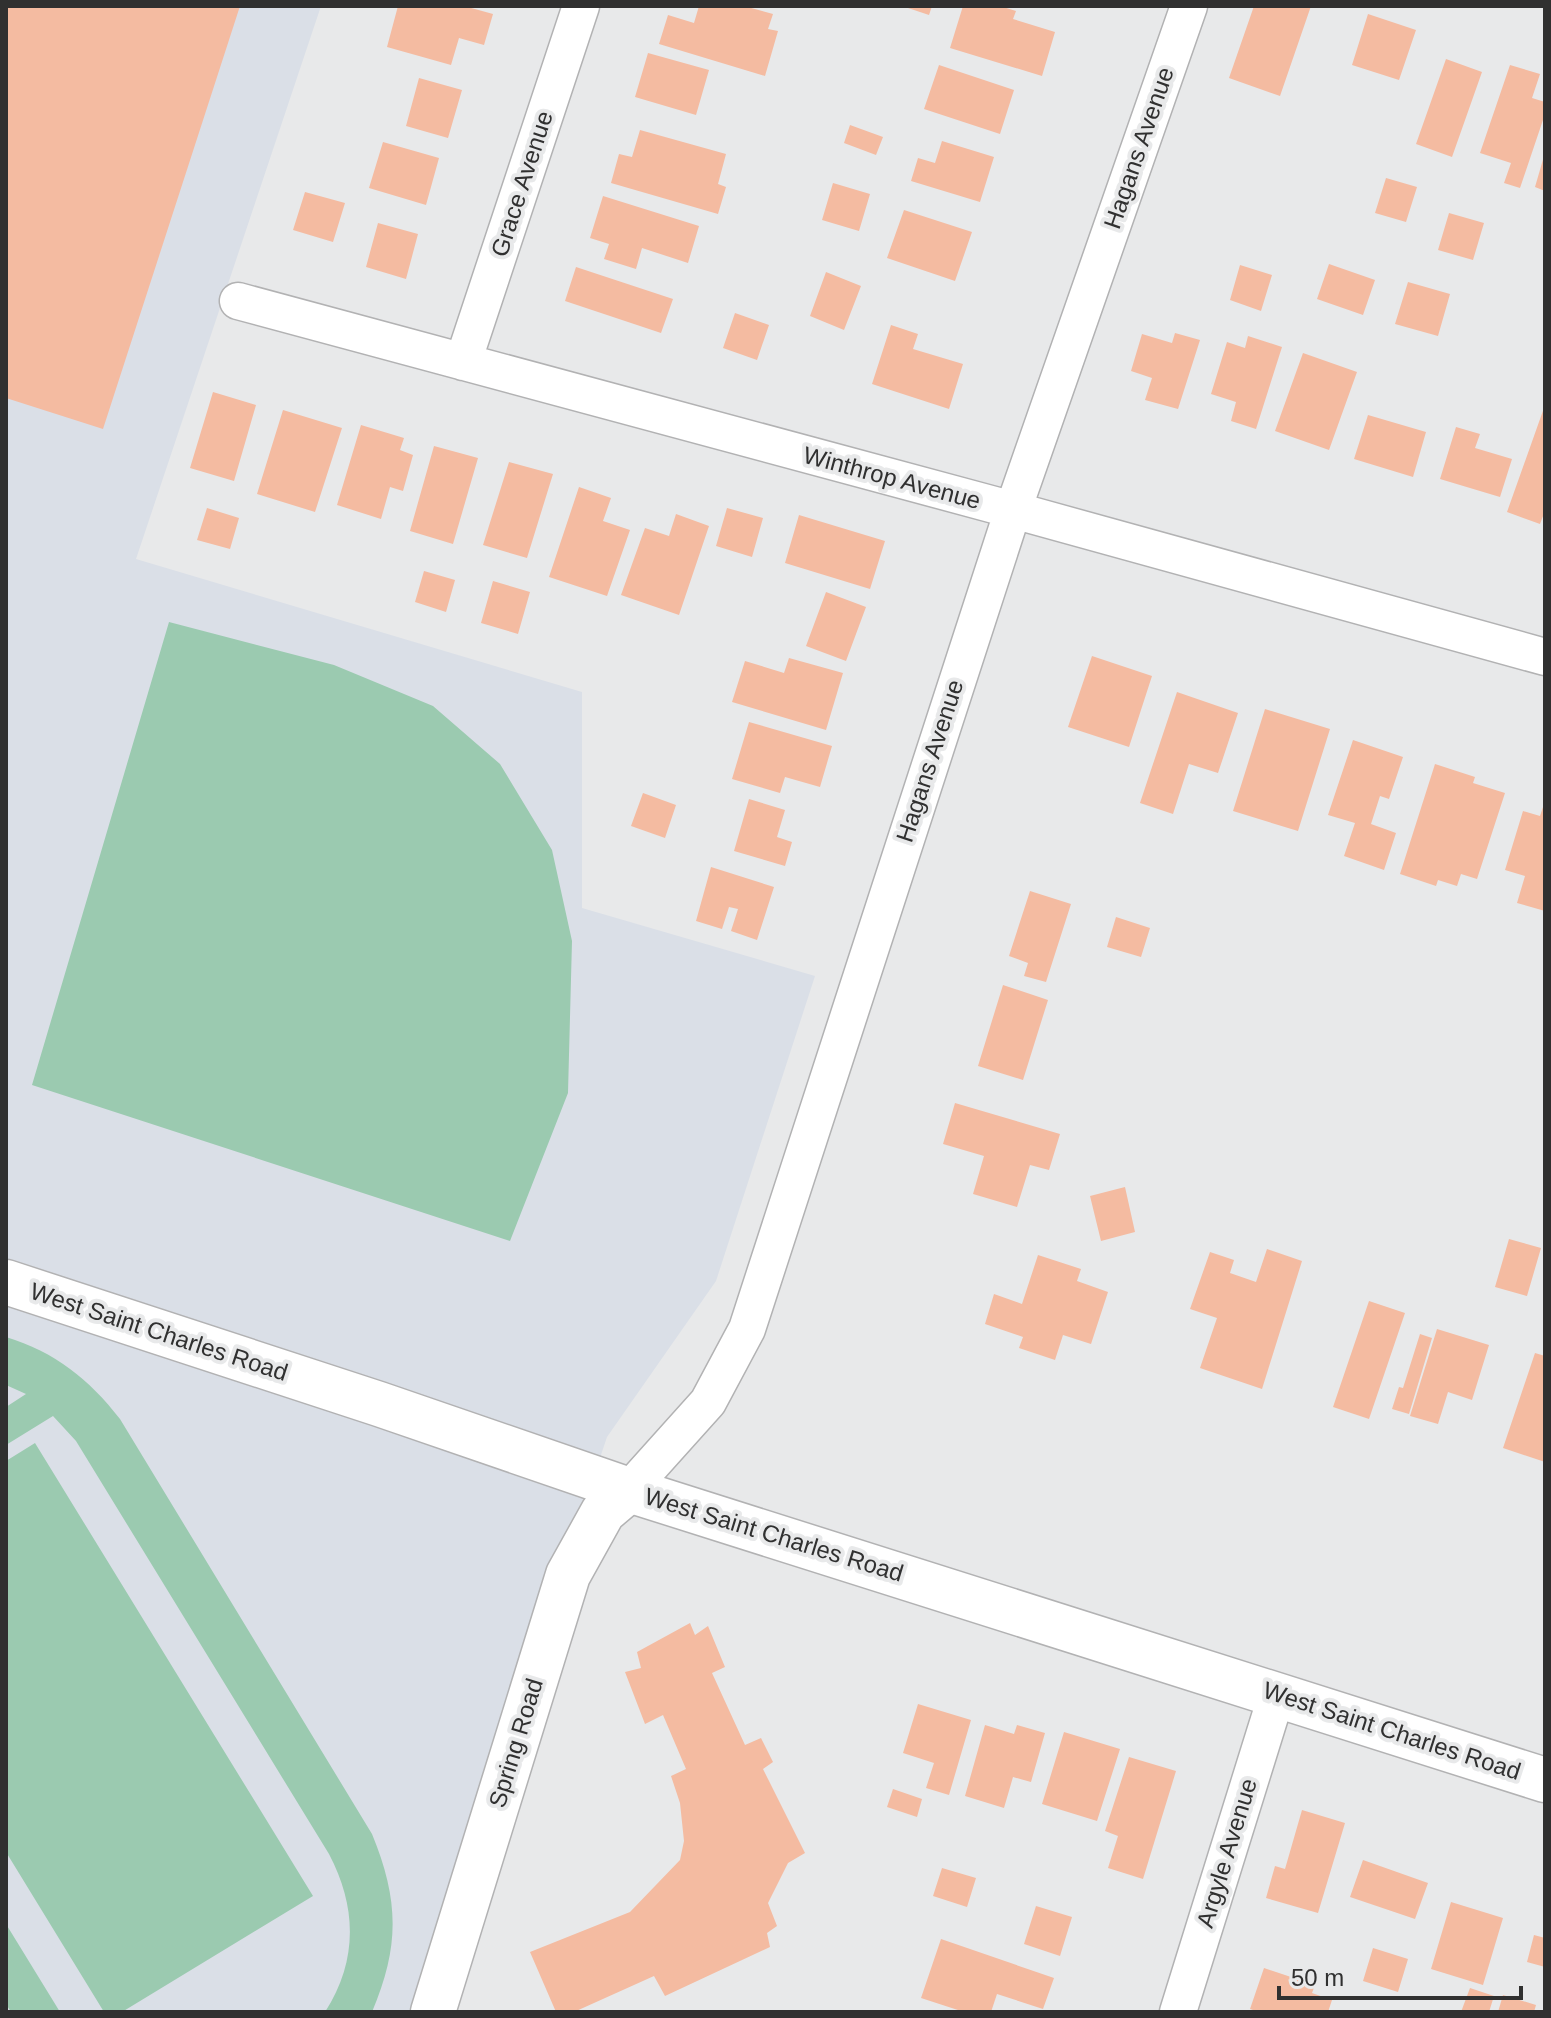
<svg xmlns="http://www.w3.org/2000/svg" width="1551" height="2018" font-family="Arial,sans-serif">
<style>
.built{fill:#dadfe7}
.green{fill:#9bcab0}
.building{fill:#f4bba1}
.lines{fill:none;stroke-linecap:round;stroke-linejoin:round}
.minor-casing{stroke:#b2b2b3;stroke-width:39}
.tertiary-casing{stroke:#b2b2b3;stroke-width:47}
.secondary-casing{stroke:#b2b2b3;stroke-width:47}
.minor{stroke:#fff;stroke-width:36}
.tertiary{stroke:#fff;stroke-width:44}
.secondary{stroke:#fff;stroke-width:44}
.labels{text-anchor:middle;stroke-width:8;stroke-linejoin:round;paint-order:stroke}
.street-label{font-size:24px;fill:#303030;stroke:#e8e9ea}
</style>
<rect width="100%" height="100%" fill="#e8e9ea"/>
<path class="built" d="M6 6H321L136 559 582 692V908L815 976 716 1281 607 1437 414 2012H6Z"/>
<path class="green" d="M169 622 334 665 433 706 500 764 552 850 572 941 568 1093 510 1241 32 1085Z
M6 1337C55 1352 89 1379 120 1419L372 1834C399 1900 400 1946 372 2012H325C358 1961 357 1907 329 1854L76 1441 53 1416 6 1445V1407L26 1394 6 1385Z
M35 1443 313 1896 122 2012H104L6 1852V1461Z
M6 1924 60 2012H11L6 2004Z"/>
<path class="building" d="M6 6H240L103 429 6 398Z
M398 6H464L493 14 484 45 459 38 451 65 387 47Z
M699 6H744L773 14 768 29 778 31 765 76 659 44 668 15 694 23Z
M902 6H932L929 15Z
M963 6H1000L1016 11 1013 19 1055 32 1042 76 950 48Z
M1254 6H1311L1280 96 1229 78Z
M1368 14 1416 30 1399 80 1352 65Z
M648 53 709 70 696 115 635 97Z
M1446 59 1482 72 1452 157 1416 144Z
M939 65 1014 90 1000 134 924 109Z
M1510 65 1540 74 1532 98 1545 102V114L1520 188 1504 183 1511 163 1480 153Z
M419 78 462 90 448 138 406 126Z
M850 125 883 137 876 155 844 143Z
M640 130 726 154 718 184 726 187 718 214 611 183 619 154 632 157Z
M942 141 994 157 980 202 911 181 918 158 935 163Z
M383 142 439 158 426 205 369 188Z
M1544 156H1545V191L1535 187Z
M1386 178 1417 187 1406 222 1375 213Z
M833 183 870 194 859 231 822 220Z
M305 192 345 203 333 242 293 230Z
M603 196 699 226 688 263 642 248 636 269 604 259 609 244 590 238Z
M904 210 972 232 955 281 887 258Z
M1449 213 1484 223 1473 260 1438 250Z
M378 223 418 234 406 279 366 267Z
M1329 264 1375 280 1363 315 1317 299Z
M1240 265 1272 275 1261 311 1230 300Z
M576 267 673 299 661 333 565 301Z
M826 272 861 286 844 330 810 316Z
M1408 282 1450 294 1438 336 1395 324Z
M735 313 769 325 757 360 723 348Z
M891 325 918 334 913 349 963 364 949 409 872 384Z
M1175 333 1200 340 1178 409 1145 400 1152 378 1131 371 1142 334 1172 343Z
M1248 336 1282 347 1256 429 1231 421 1236 402 1211 394 1227 342 1245 348Z
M1303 353 1357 372 1329 450 1275 431Z
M213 392 256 405 234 481 190 468Z
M1545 405V511L1540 524 1507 512Z
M283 410 342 428 315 512 257 494Z
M1368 415 1426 432 1413 477 1354 459Z
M361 425 404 438 400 450 413 455 403 491 390 487 381 519 337 505Z
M1456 427 1480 434 1475 448 1512 459 1500 497 1440 479Z
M434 446 478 458 453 544 410 531Z
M509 462 553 474 527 558 483 545Z
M579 487 611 498 603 521 630 530 607 596 549 577Z
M207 508 239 518 230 549 197 540Z
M727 508 763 518 752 557 716 546Z
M676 514 709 526 679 615 621 595 645 528 669 536Z
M799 515 885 541 870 589 785 563Z
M424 571 455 580 446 612 415 602Z
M493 581 530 592 518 634 481 623Z
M826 592 866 607 846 661 806 646Z
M1092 656 1152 676 1129 747 1068 727Z
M789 658 843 673 826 730 732 702 745 661 784 673Z
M1177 692 1238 713 1218 773 1189 764 1173 814 1140 803Z
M1265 709 1330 729 1298 831 1233 811Z
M749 722 832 746 820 787 785 777 780 793 732 779Z
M1353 740 1403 757 1389 799 1380 796 1371 824 1396 833 1384 870 1344 856 1355 823 1328 815Z
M1435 764 1475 777 1473 783 1505 793 1477 879 1461 874 1457 886 1438 880 1436 886 1400 874Z
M643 793 676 805 665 838 631 826Z
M749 799 785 810 777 837 792 842 785 866 734 851Z
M1545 801V911L1517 903 1525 876 1505 870 1523 811 1540 816Z
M711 867 774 887 757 940 731 931 738 909 729 907 722 929 696 921Z
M1030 891 1071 904 1046 982 1024 976 1028 963 1009 956Z
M1116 917 1150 928 1141 957 1107 947Z
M1003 985 1048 1000 1023 1080 978 1066Z
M955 1103 1060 1134 1049 1170 1030 1165 1017 1207 973 1194 984 1156 943 1144Z
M1125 1187 1135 1232 1101 1241 1090 1196Z
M1509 1239 1541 1248 1527 1296 1495 1287Z
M1267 1249 1302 1261 1262 1389 1200 1368 1217 1318 1190 1309 1210 1252 1234 1260 1230 1273 1256 1282Z
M1038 1255 1081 1269 1077 1281 1108 1292 1091 1344 1063 1335 1055 1360 1019 1348 1023 1337 985 1324 994 1294 1022 1304Z
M1369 1301 1405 1313 1369 1419 1333 1407Z
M1437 1329 1489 1345 1472 1400 1448 1392 1438 1424 1410 1416Z
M1420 1334 1432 1338 1409 1414 1392 1409 1399 1387 1403 1388Z
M1535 1353 1545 1356V1462L1503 1448Z
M690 1623 695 1635 708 1626 725 1667 712 1673 745 1745 761 1738 773 1762 763 1769 805 1853 788 1863 768 1903 777 1926 767 1933 770 1947 665 1996 654 1976 574 2012H556L530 1952 630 1912 680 1860 684 1841 680 1803 671 1776 686 1769 663 1715 645 1724 625 1672 641 1668 637 1652Z
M918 1704 971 1720 949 1795 926 1788 934 1763 903 1753Z
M985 1725 1014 1734 1017 1725 1045 1733 1031 1782 1013 1777 1004 1808 965 1796Z
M1064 1732 1120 1749 1097 1821 1042 1804Z
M1129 1757 1176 1771 1143 1879 1108 1868 1118 1836 1105 1831Z
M893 1789 922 1799 917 1817 887 1807Z
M1302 1810 1345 1823 1318 1913 1266 1898 1275 1866 1285 1869Z
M1363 1860 1428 1883 1415 1919 1350 1897Z
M942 1868 976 1878 967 1907 933 1896Z
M1451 1902 1503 1918 1483 1985 1431 1969Z
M1036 1906 1072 1917 1060 1956 1024 1944Z
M1534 1935 1545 1938V1967L1527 1962Z
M941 1939 1054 1978 1043 2009 997 1994 991 2012H964L921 1998Z
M1373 1948 1408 1959 1398 1992 1363 1981Z
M1264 1968 1315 1985 1312 1993 1332 2000 1328 2012H1259L1250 2009Z
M1470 1988 1494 1996 1489 2012H1461Z
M1503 1995 1536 2005 1534 2012H1498Z"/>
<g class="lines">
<defs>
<path id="minor" d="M238 301 1013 510 1545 657
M463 362 581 6
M629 1490 708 1402 747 1329 1013 510 1189 6
M1178 2012 1277 1694"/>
<path id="tertiary" d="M433 2012 568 1575 603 1512 629 1490"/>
<path id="secondary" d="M6 1282 379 1404 629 1490 1545 1780"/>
</defs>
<use href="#minor" class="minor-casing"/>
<use href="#tertiary" class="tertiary-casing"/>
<use href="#secondary" class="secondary-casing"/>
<use href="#minor" class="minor"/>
<use href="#tertiary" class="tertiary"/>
<use href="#secondary" class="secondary"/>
</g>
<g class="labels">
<g class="street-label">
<text transform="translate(1139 148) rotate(-71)" y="8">Hagans Avenue</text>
<text transform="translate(522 184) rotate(-72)" y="8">Grace Avenue</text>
<text transform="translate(892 478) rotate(15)" y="8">Winthrop Avenue</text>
<text transform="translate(930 761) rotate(-72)" y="8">Hagans Avenue</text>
<text transform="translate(159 1332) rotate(18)" y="8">West Saint Charles Road</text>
<text transform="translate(774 1535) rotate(17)" y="8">West Saint Charles Road</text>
<text transform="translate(1392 1731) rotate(18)" y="8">West Saint Charles Road</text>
<text transform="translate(516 1743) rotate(-73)" y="8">Spring Road</text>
<text transform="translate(1227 1853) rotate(-73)" y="8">Argyle Avenue</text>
</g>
</g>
<rect width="1551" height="2018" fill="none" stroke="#303030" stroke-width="16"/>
<path d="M1279 1986v12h242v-12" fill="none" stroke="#303030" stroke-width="4"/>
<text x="1291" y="1986" font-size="24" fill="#303030" stroke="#e8e9ea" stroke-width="6" paint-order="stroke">50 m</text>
</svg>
